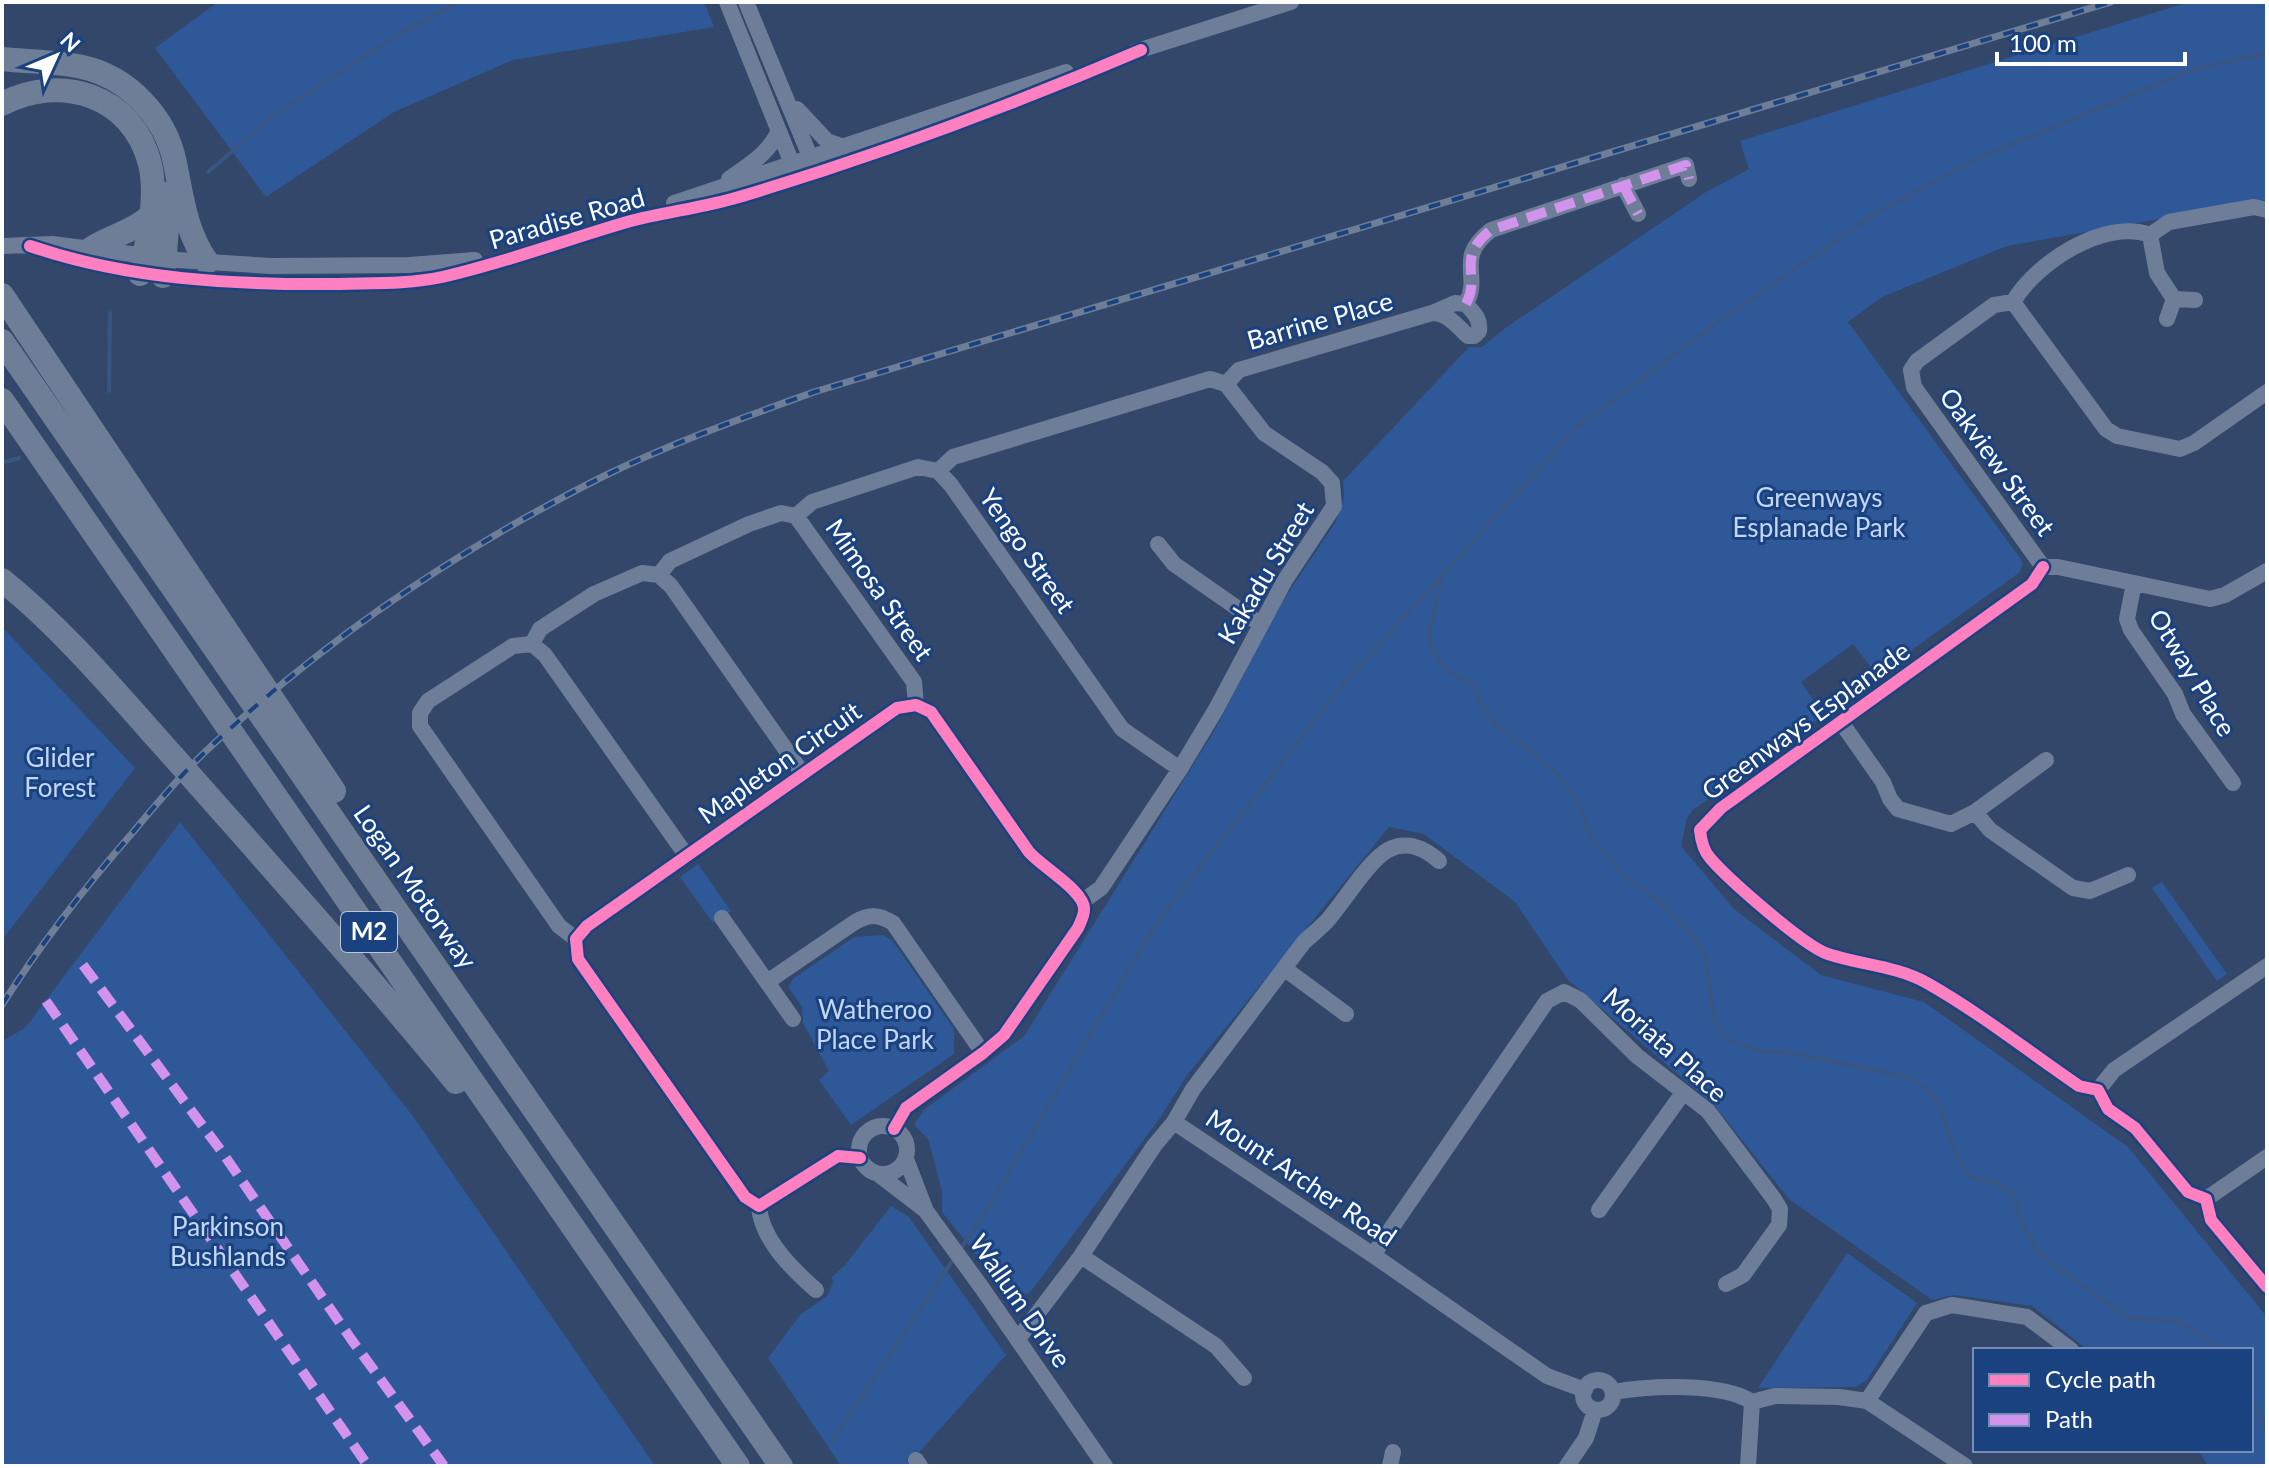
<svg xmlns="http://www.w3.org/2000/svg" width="2269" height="1468" font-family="Lato,sans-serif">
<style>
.green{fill:#2f5898}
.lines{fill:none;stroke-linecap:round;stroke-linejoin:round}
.stream{stroke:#395682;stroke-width:4}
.minor{stroke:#6e7e98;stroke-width:16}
.highway{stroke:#6e7e97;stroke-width:24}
.rail-casing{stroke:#6e7e97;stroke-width:7}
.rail{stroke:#1b4280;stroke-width:4;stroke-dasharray:12;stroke-linecap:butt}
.quiet{stroke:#d193ec;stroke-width:10;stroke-dasharray:20 10;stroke-linecap:butt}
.cycleway-casing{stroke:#1b4280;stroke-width:17}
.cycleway{stroke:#ff80c0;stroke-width:12}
.labels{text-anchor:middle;stroke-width:6;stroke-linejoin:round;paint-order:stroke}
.shield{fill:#1b4280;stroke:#bbc6d9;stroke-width:2}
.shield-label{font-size:24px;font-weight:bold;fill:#fff}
.street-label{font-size:26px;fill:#fff;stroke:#1b4280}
.park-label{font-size:26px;fill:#c3d8f7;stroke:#1b4280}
</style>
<rect width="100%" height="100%" fill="#324769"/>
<path class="green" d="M218 2H704L714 27 513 60 394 112 266 197 155 48Z
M2189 2H2267V200L2007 246 1882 297 1848 322 2020 558 2023 563 2020 572 1877 675 1853 644 1801 682 1824 715 1693 810 1687 818 1681 846 1734 909 1821 975 1924 1002 2128 1147 2267 1317V1466H2208L2198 1450H2251V1350H2088L2032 1306 1954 1295 1932 1300 1789 1199 1714 1105 1567 979 1515 902 1424 834 1389 827 1188 1074 1160 1118 1029 1294 1006 1292 942 1212V1192L929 1141 914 1124 925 1109 1024 1036 1213 733 1280 605 1335 523 1344 498 1343 481 1469 347H1482L1504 329 1706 192 1749 169 1740 141Z
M2 627 135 768 2 940Z
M180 822 412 1115 655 1466H2V1041L25 1028Z
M698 864 731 911 713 923 680 877Z
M2162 882 2227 974 2217 981 2152 888Z
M883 935 892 940 954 1029V1054L851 1125 819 1080 829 1071 803 1023 802 1007 788 987 794 978 854 937Z
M891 1206 909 1217 1006 1355 907 1466H841L768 1358 800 1315 827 1296 833 1283 832 1277 845 1265Z
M1847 1253 1917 1303 1867 1380 1856 1387 1758 1388Z"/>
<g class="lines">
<path class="stream" d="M208 172 274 115 396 36 459 2
M109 391 110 313
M2 463 19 458
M1442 577 1429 634 1432 649 1445 669 1474 687 1486 713 1496 725 1541 759 1565 783 1580 806 1591 839 1624 875 1661 903 1687 928 1706 955 1714 1020 1727 1039 1762 1052H1787L1908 1077C1948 1096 1943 1125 1958 1159 1961 1166 1969 1173 1974 1179L1994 1181 2014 1195 2021 1222 2040 1255 2128 1318 2177 1321 2198 1333 2220 1350
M960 1250 987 1209 1157 922 1345 682 1577 427 1725 317 1878 212 1979 158 2192 70 2267 53
M2251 1396 2267 1432
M832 1441 955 1257"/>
<path class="minor" d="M727 2 795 171
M746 2 814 166
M1134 52 1291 2
M797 109 827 141 844 147
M729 179C749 165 768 154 779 131
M1623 185 1638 214
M674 203 1066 72
M2150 235 2157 273 2174 299
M2 246 52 244 178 260 271 266 409 265 475 260
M30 246C129 280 236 285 340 284 374 283 409 284 442 277 505 263 565 240 627 222 664 212 702 208 739 197 876 156 1010 106 1141 50
M2013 302 2106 429 2117 436 2180 449 2194 443 2267 392
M1466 304C1482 274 1454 259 1491 230L1686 165 1689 179
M2167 319 2174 299 2195 300
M1226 384 1239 370 1432 313 1455 303 1466 304C1474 313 1481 319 1479 331L1474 336H1468C1457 326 1448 313 1432 313
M938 471 953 457 1210 379 1226 384 1264 433 1322 472 1332 483 1334 506 1285 580 1215 711 1180 769 1101 888 1083 901
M796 516 812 502 918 467 938 471 951 485 1122 729 1180 769
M1158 544 1174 564 1260 624
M2043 567 2032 584 1721 808 1700 830C1701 841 1703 850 1710 858 1728 879 1804 946 1828 954 1861 965 1897 966 1927 983 1980 1013 2029 1052 2079 1086L2098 1090 2108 1109 2135 1128 2188 1192 2206 1199 2211 1220 2267 1287
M2043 567 1914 387 1911 370 1917 361 1994 305 2013 302C2036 263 2104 218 2150 235L2169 222 2254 207 2267 210
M2043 567H2058L2210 599 2225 595 2267 571
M659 575 670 561 749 524 781 513 796 516 914 682 916 705
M2134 583 2127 619 2131 630 2175 694 2183 714 2233 783
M532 644 540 629 594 594 642 573 659 575 671 586 803 774
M1841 722 1883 782 1890 799 1898 809 1951 824 1975 812 2046 760
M1975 812 1990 830 2073 888 2090 891 2128 875
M722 918 793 1019
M576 939 559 926 420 726V713L428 701 513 646 532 644 545 655 686 855
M1285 969 1346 1014
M767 982 855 922C870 914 878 914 893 923L983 1053
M2098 1090 2114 1070 2267 966
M1174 1122 1373 1255 1547 1376 1585 1390
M859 1150a24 24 0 1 1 48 0a24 24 0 1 1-48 0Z
M860 1158 838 1156 759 1206 745 1197 578 959 576 939 587 926 897 708 916 705 931 712 1029 852C1042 867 1086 892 1084 910 1084 916 1080 923 1078 928L1004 1035 983 1053 906 1108 894 1129
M906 1159 926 1211 982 1288 1105 1466
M878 1174 925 1210
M2206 1199 2267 1157
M759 1206C761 1239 792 1269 816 1290
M1599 1210 1683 1093
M1373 1255 1547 1001 1564 992 1580 1000 1637 1056 1708 1111 1774 1199 1780 1209 1779 1225 1743 1275 1726 1284
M1081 1256 1216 1346 1244 1378
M1018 1339 1081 1256 1154 1146 1174 1122 1193 1089 1304 942C1312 935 1320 928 1327 921 1344 902 1368 861 1388 850 1407 840 1424 848 1439 861
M1583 1395a15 15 0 1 1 30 0a15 15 0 1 1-30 0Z
M1613 1392C1649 1386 1722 1382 1752 1402L1775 1396 1839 1397 1867 1401 1965 1466
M1867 1401 1926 1313 1952 1305 2027 1317 2071 1350
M916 1460 920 1466
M1390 1466 1393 1452
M1567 1466 1586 1438 1595 1410
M1748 1466 1752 1402"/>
<path class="highway" d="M2 59C28 62 56 61 82 67 128 77 166 117 175 163 182 198 186 232 207 262
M2 104C60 73 133 95 150 164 158 198 148 240 140 274
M92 248C110 236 133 232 149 217
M163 276 170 193 173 192
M2 295 334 791
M2 341 781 1466
M2 400 738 1466
M2 580C68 633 123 701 180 764 273 869 367 974 456 1082"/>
<defs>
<path id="rail" d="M2 1005C41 943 86 886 134 831 157 803 181 775 207 750 324 640 457 550 600 478 669 444 742 418 814 392L2111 2"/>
</defs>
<use href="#rail" class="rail-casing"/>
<use href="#rail" class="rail"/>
<path class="quiet" d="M1623 185 1638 214
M1466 304C1482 274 1454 259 1491 230L1686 165 1689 179
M83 965 222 1152 351 1339 444 1466
M46 1001 368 1466"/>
<defs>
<path id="cycleway" d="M30 246C129 280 236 285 340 284 374 283 409 284 442 277 505 263 565 240 627 222 664 212 702 208 739 197 876 156 1010 106 1141 50
M2043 567 2032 584 1721 808 1700 830C1701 841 1703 850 1710 858 1728 879 1804 946 1828 954 1861 965 1897 966 1927 983 1980 1013 2029 1052 2079 1086L2098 1090 2108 1109 2135 1128 2188 1192 2206 1199 2211 1220 2267 1287
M860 1158 838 1156 759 1206 745 1197 578 959 576 939 587 926 897 708 916 705 931 712 1029 852C1042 867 1086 892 1084 910 1084 916 1080 923 1078 928L1004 1035 983 1053 906 1108 894 1129"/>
</defs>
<use href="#cycleway" class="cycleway-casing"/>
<use href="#cycleway" class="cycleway"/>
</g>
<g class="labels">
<rect class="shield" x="341" y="912" width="56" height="40" rx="6"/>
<g class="shield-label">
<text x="369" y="940">M2</text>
</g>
<g class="street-label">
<text transform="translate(567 219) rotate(-16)" y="9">Paradise Road</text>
<text transform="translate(1320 321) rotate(-16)" y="9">Barrine Place</text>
<text transform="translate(1997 462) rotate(54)" y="9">Oakview Street</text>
<text transform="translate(1027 551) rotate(55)" y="9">Yengo Street</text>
<text transform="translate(1266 573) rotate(-59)" y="9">Kakadu Street</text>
<text transform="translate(879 590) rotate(55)" y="9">Mimosa Street</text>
<text transform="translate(2192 673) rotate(59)" y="9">Otway Place</text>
<text transform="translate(1806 721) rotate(-36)" y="9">Greenways Esplanade</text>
<text transform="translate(780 763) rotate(-35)" y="9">Mapleton Circuit</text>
<text transform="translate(415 887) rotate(55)" y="9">Logan Motorway</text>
<text transform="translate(1665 1045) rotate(42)" y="9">Moriata Place</text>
<text transform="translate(1301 1178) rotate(34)" y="9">Mount Archer Road</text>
<text transform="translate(1020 1301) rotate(55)" y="9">Wallum Drive</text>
</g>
<g class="park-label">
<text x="1819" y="507">Greenways<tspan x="1819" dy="30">Esplanade Park</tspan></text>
<text x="60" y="767">Glider<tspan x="60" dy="30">Forest</tspan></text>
<text x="875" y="1019">Watheroo<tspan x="875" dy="30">Place Park</tspan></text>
<text x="228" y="1236">Parkinson<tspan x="228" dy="30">Bushlands</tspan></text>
</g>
</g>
<rect width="2269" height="1468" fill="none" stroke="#ffffff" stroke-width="8"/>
<rect x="1973" y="1348" width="280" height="104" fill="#1b4280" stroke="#768eb3" stroke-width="2"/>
<rect x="1989" y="1374" width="40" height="12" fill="#ff80c0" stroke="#768eb3" stroke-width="2"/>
<text x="2045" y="1388" font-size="24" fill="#ffffff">Cycle path</text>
<rect x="1989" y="1414" width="40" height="12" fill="#d193ec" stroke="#768eb3" stroke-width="2"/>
<text x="2045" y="1428" font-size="24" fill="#ffffff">Path</text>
<g transform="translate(56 56) rotate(46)" stroke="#1b4280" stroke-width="6" paint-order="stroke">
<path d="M0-6L14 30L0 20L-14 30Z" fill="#ffffff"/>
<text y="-12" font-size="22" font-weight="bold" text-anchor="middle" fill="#ffffff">N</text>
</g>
<path d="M1997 52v12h188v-12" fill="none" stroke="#ffffff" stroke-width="4"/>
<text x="2009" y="52" font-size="24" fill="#ffffff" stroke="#1b4280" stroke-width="6" paint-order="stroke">100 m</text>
</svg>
